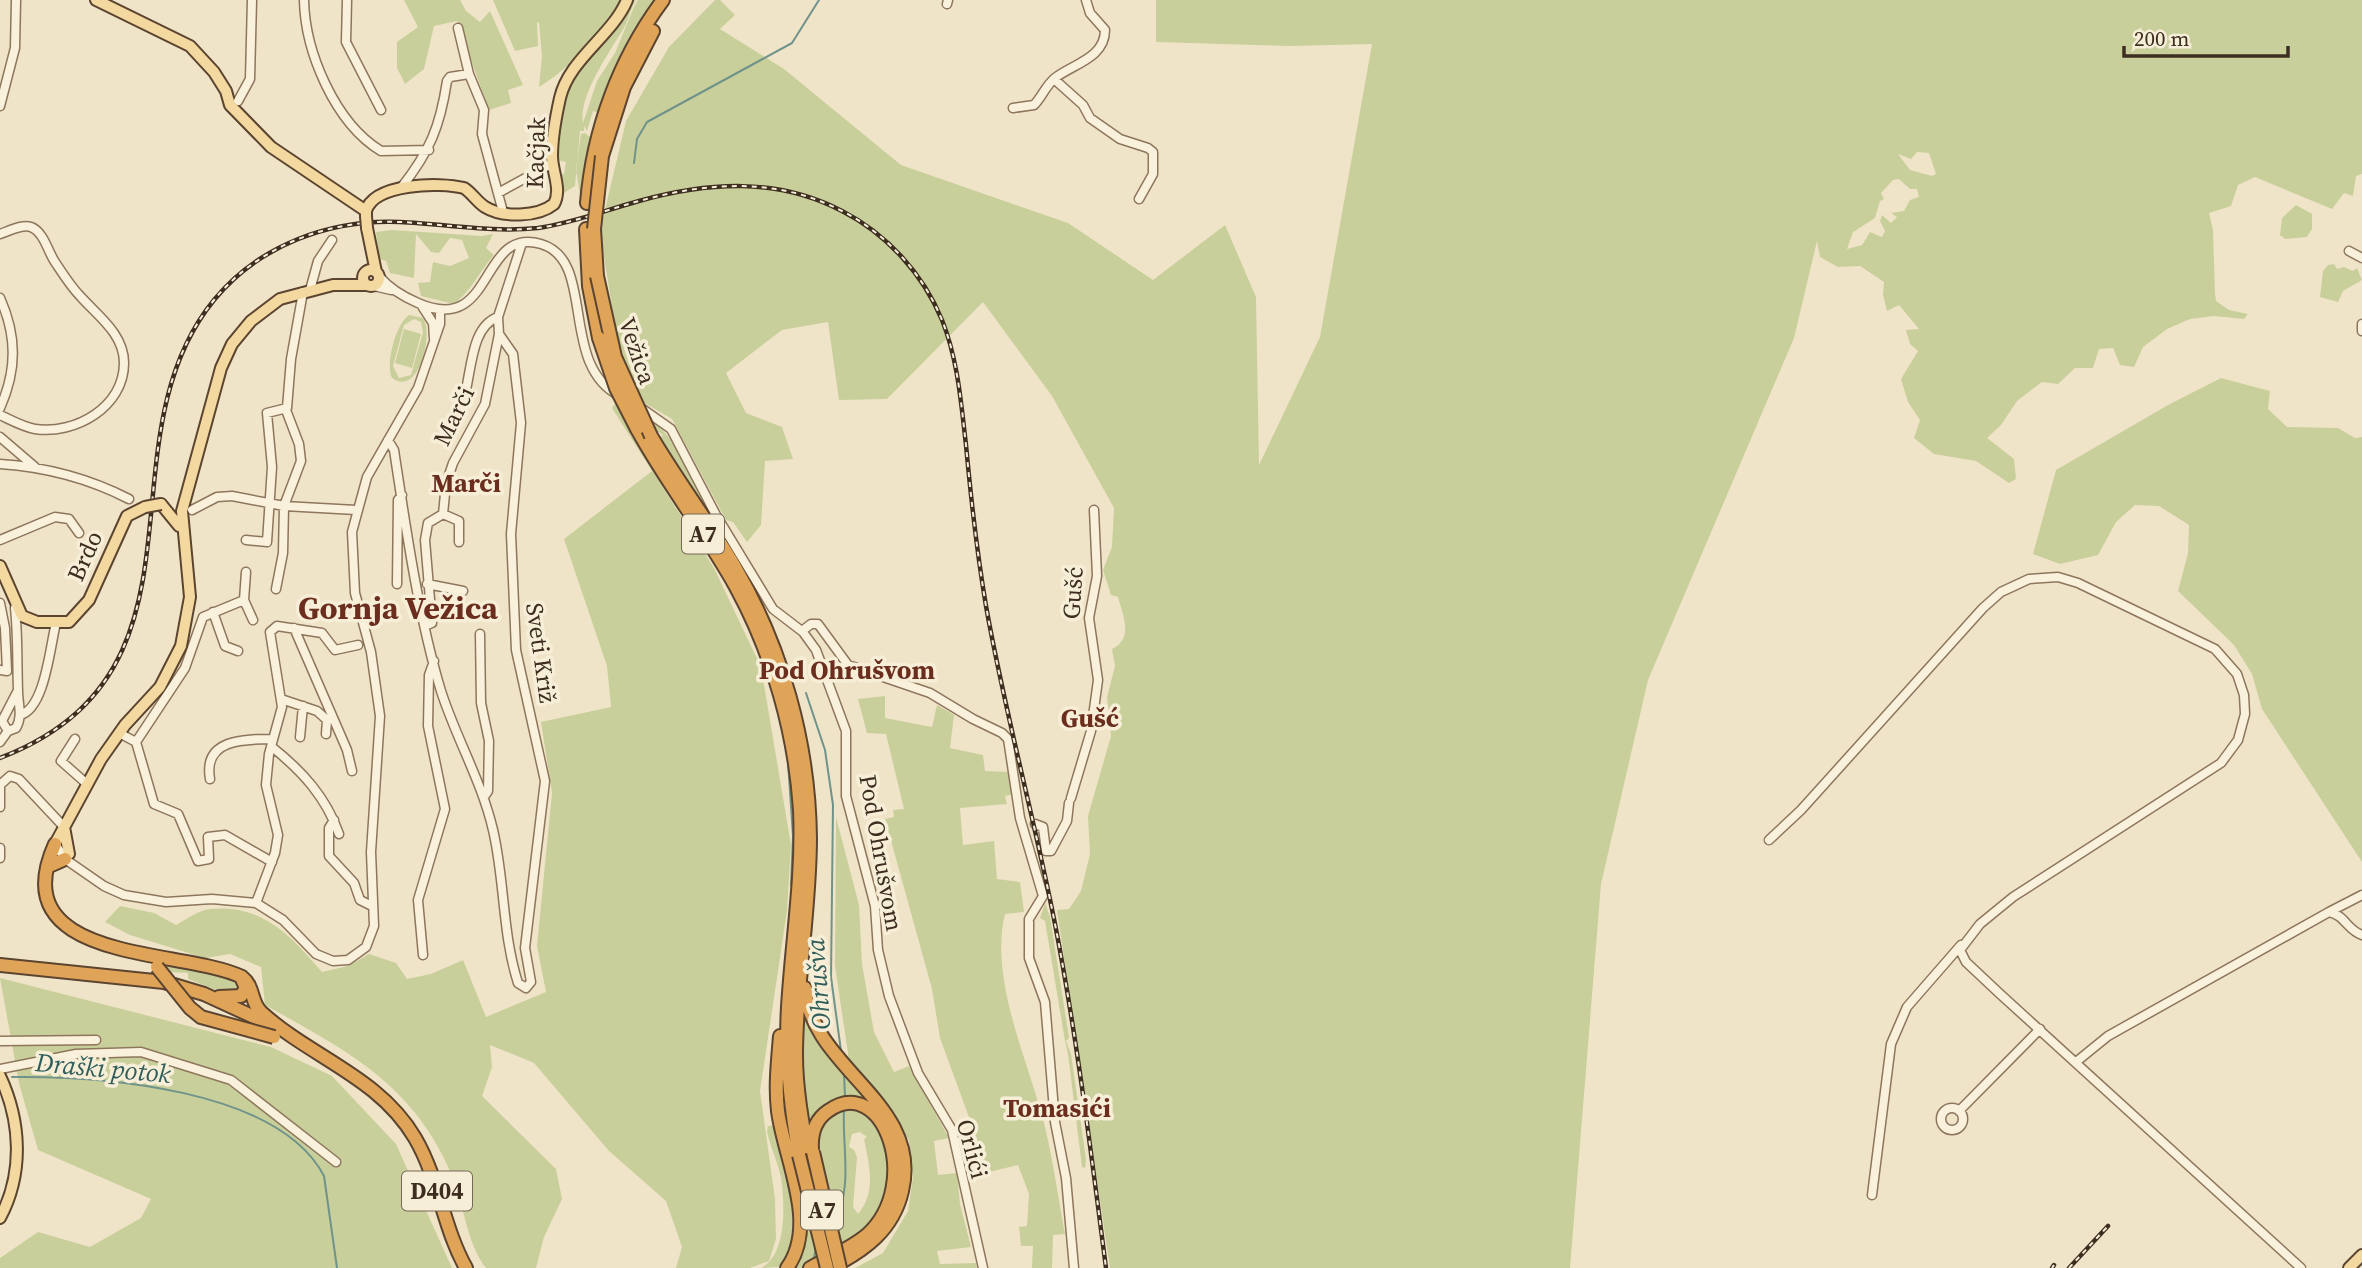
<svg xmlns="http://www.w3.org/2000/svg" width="2362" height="1268" font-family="'Source Serif 4',serif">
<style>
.green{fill:#c9cf9b;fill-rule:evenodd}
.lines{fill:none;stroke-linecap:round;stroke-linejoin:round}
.stream{stroke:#6f938a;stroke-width:2}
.minor-casing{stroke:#8d765c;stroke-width:11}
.major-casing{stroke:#5b4430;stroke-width:14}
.highway-casing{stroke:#5b4430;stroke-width:16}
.minor{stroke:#faf1dc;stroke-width:8}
.major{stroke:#f3d9a0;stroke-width:10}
.highway{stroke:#e0a458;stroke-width:12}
.rail-casing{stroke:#3d2e20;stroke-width:4.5}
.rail{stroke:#f7eed8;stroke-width:2;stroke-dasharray:5;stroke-linecap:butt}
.major-bridge-casing{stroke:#5b4430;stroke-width:14;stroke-linecap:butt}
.highway-bridge-casing{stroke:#5b4430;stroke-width:16;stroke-linecap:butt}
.major-bridge{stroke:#f3d9a0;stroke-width:10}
.highway-bridge{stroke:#e0a458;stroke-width:12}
.labels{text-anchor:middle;stroke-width:7;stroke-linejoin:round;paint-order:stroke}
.shield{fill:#f7eed8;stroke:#756857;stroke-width:2}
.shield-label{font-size:23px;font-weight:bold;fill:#3d2e20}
.street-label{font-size:24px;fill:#3d2e20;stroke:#f7eed8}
.neighbourhood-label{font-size:26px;font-weight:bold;fill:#6b2e1e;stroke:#f7eed8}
.water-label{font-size:26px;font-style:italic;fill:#2f5d5a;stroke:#f7eed8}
.district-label{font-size:32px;font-weight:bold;fill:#6b2e1e;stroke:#f7eed8}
</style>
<rect width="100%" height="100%" fill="#f0e4c8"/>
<path class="green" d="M404 0H460L466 11 480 22 490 11 523 85 508 90 511 103 489 110 457 21 434 26 424 69 405 84 397 68V42L418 27Z
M493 0H620C600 35 573 66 539 87L542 56 539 22 537 23 538 46 515 51Z
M631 0H636C631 8 629 18 625 26 612 49 578 95 583 123L597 81 615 53 634 7 638 0H657L600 113 593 111 587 131 584 126V131H580L575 186 564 193 559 173 564 174 566 162 558 160 560 111 571 79Z
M715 0H720L735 15 720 29 784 69 901 165 1068 223 1153 280 1225 225 1256 297 1259 465 1320 337 1372 44 1290 46 1156 42V0H2362V174L2356 176 2353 196 2344 193 2332 209 2255 177 2238 185 2231 206 2209 213 2213 230 2215 294 2216 301 2229 310 2248 314 2244 319 2214 316 2190 319 2167 329 2143 347 2134 367 2120 365 2113 348 2099 349 2093 368H2075L2058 384 2042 382 2017 401 2001 425 1987 438 2014 459 2016 479 2009 483 1976 461 1934 454 1914 438 1920 420 1908 402 1901 379 1918 351 1910 344 1906 330 1919 329 1899 305 1887 311 1883 295 1884 282 1860 266 1838 267 1820 257 1817 241 1794 338 1648 680 1601 884 1570 1268H1110L1057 910 1069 909 1081 891 1090 854 1088 816 1111 736 1107 697 1115 666 1112 649C1134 638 1123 616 1118 597L1111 595 1103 570 1112 547 1114 508 1052 396 983 302 887 399 839 400 828 322 782 330 726 373 746 413 782 427 793 459 765 461 761 525 747 542 733 522 726 520 672 419 638 399 619 351 600 231 626 121 669 47ZM1917 152 1929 153 1936 174 1932 176 1910 170 1898 154 1911 159ZM1899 179 1910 189H1917L1919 197 1910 200 1904 211 1891 213 1897 217 1891 223 1882 215 1880 221 1885 231 1882 237 1870 232 1862 245 1847 249 1853 232 1875 218 1880 201 1884 199 1881 193 1893 180Z
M585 133 593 139 581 202 576 170 581 134Z
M2296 205 2312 214V229L2307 237 2285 239 2280 235 2282 218Z
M392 230 482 236 493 234 486 248 494 255C478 273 473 289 454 304L421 296 418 283 430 282 433 262 450 266 469 258 462 240 450 238 439 253 431 252 416 234 414 278 390 273 386 261 379 259 376 232Z
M2334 264 2337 269 2344 267 2353 271 2357 268 2362 280 2343 291 2338 302 2320 297 2323 271 2328 265Z
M409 315 423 318C434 333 419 398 392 378 385 365 396 323 409 315ZM414 319 421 322 423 332 411 375 399 378 393 366 404 325Z
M404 329 421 334 412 368 395 363Z
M2221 378 2270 391 2268 409 2287 427 2338 428 2355 438 2362 437V862L2262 709 2252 674 2234 645 2178 591 2188 553 2189 525 2159 506 2135 505 2116 522 2098 555 2060 564 2033 554 2056 470 2168 405Z
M617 401 661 480 663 488 714 568 761 667 791 845 787 911 760 1091 775 1199 776 1239 769 1261 750 1268H676L682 1247 666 1201 609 1151 534 1063 490 1045 492 1067 482 1096 556 1169 562 1199 544 1237 536 1268H486C466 1243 464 1203 451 1173 412 1083 347 1051 265 1005L261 967 230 954 205 958 130 935 105 922 120 906 154 913 176 925C185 920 199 910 210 909 263 904 291 936 322 972L348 966 369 954 396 963 407 979 431 974 463 960 486 1017 546 992 537 946 552 793 541 722 611 707 607 666 564 539 652 471 612 408Z
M645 415C679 438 693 481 711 517L658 439 663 435 659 432 655 433Z
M885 696V718L932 727 937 705 954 715 950 748 983 755 985 771 1008 772 1013 794 1005 796 1007 804 960 808 963 845 994 841 997 879 1020 882 1024 912 1005 914C989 979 1028 1060 1044 1123 1053 1159 1058 1197 1065 1234L1053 1235 1052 1268H1032L1033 1246H1021L1019 1227 1027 1226 1029 1194 1018 1165 989 1172 940 1038 932 989 885 819 894 817 893 810 904 809 886 734 867 733 858 699Z
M836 817 859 905 862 964 874 1032 894 1072 909 1066 949 1138 934 1141 938 1175 957 1173 960 1204 971 1247 937 1251 940 1264 976 1263 977 1268H855L883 1253 908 1211 913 1177 909 1141 894 1112 849 1060 835 966Z
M1045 903 1050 917 1068 1031 1069 1038 1066 1041 1071 1054 1086 1159 1085 1168 1082 1167 1068 1054 1065 1041 1045 921 1040 918Z
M157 960 239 981 240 991 226 994 188 979V973L168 972Z
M0 978 271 1047 332 1076 396 1144 452 1268H0V1258L38 1232 90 1247 141 1218 151 1199 38 1150 19 1083Z
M804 1013 820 1045 867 1098 891 1158 885 1203 840 1268H790L800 1250 782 1114 783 1055 816 1241 832 1223C820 1171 789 1062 804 1013ZM860 1132 867 1137 864 1139C869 1165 877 1191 858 1214L853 1207 857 1157 854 1150 849 1147 852 1134Z
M775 1125C783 1164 808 1234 779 1267L761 1268C787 1255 785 1204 781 1178 778 1162 770 1147 767 1131L768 1126Z"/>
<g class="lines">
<path class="stream" d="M634 163 637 139 647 122 792 43 819 0
M806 693 825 750 833 805 831 977 841 1051
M788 762 793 836 791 885
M844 1074 845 1097
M12 1077C100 1076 278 1088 324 1176L337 1268
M783 1160 794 1213
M835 1223C853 1183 842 1151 844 1109
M789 1250 792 1239
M814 1258 816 1247"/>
<defs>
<path id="minor" d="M304 0C305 52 335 123 381 151L429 150
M347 0 346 42 381 110
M947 4 948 0
M469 74 484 110 482 134 503 212
M1054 79 1083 105 1090 118 1120 139 1148 148 1153 152V174L1139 199
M238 101 250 79 252 0
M0 106 15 48 16 0
M1013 108 1034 105C1042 97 1046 85 1055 78 1073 64 1105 58 1105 30L1090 13 1086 0
M401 188C430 151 440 127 447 81L450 77 469 74 458 28
M498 193 553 163
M0 234C9 231 22 224 31 227 44 232 48 252 55 262 63 274 71 287 81 297 98 316 124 334 124 363 124 407 75 435 35 429 23 427 11 420 0 415
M2349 251 2362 258
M379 276C389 288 404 297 418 303 496 337 478 226 541 244 597 260 558 365 620 396
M374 286 391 290
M310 290 318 261 332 240
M0 298C17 336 17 370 0 408
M422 306 433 323 434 338
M2362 324V331
M637 405 671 429 716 515 773 609 803 632 816 650 846 731V796L875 906 878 950 889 996 918 1073 952 1130 983 1268
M451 426C476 399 462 330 498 317
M0 437 35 467
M388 440 394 450C406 528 418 615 441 691 456 738 482 782 493 830 505 881 502 933 518 983L526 988 531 982 525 948 545 781 516 650 511 534 521 423 513 354 499 334 498 317 522 243
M0 464C46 467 88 478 129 499
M192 510 217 497 232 496 284 506 356 510
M0 540 55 517 69 519 79 533
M246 540 267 542 272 467 267 413 287 408 291 359 303 292
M459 542V521L443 514 446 484 453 463 485 404 499 334
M397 584 398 500 402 495
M427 584 463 591
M276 589 283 553 284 506 301 461 299 444 286 410
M244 600 253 620
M0 603 5 628 7 671 0 670
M15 608C18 636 17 662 18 691 18 704 23 716 16 728L8 731 2 721 17 692
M213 612 225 646 238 651
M427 625 432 623 425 540 428 523 443 514
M294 628 347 750 352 771
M802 631 811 624H818L848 665 930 693 973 719 1002 733 1008 739 1020 818 1043 896 1029 919V958L1045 1002 1055 1122 1066 1178 1074 1268
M480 634 481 703 489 741 488 791 484 797
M281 699 317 711 327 720 326 734
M20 715C45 709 50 646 56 623
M119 733 136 742 154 804 178 814 198 861 209 859 208 837 225 835 272 862
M300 737 303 706
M75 739 61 761 87 784
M0 742 8 731
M136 742 185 668 203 617 244 600 246 572
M272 747C302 771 326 797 339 834
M210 779C203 739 244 739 273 739
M0 785 10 776 19 779 64 827
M0 788V807
M1071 798 1091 731 1098 680 1089 618 1097 576 1094 510
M334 820 329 828V856L354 883 360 900 372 906
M1035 824 1043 827 1046 851H1051L1067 821 1069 803
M1769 840 1801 810 1983 608 2001 592 2029 579 2058 577 2078 583 2215 649 2237 674 2244 695 2245 714 2238 740 2221 763 2013 897 1980 924 1960 950 1966 962 1999 993 2301 1268
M55 844 65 859 104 886 124 895 166 902 212 899 256 903 283 920 316 954 333 961 348 960 366 947 374 926 371 852 380 716 371 652 355 593 352 532 367 477 418 388 440 324V310
M0 848V858
M2362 895 2329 912C2345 915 2347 930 2362 935
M256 903 275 853 278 835 266 785 269 754 282 707 270 632 277 626 322 633 335 650 358 645
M423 955 418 900 445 809 428 726 429 675 434 661
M0 1041 96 1040
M2076 1062 2108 1036 2329 912
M0 1069 76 1054 141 1052 231 1080 336 1162
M1941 1119a11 11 0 1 1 22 0a11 11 0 1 1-22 0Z
M1959 1111 2040 1029
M1872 1195 1891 1044 1907 1007 1961 945"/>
<path id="major" d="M96 0 190 46 214 72 226 91 230 105 271 147 366 211V216
M366 211C374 183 440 182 464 188 472 193 477 202 485 207 503 218 538 217 554 204 562 189 552 172 552 156 552 137 556 116 560 98 569 59 612 36 627 0
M367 228 376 272
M363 278a8 8 0 1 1 16 0a8 8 0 1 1-16 0Z
M161 504 179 526
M0 566 22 616 37 622H69L89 600 127 516 145 507
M64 827 69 854
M55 844 101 759 125 725 160 687 181 646 190 597 182 511 221 368 232 344 251 321 280 299 333 285H366
M0 1076C21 1121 24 1173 0 1218
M2349 1268 2362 1255"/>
<path id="highway" d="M602 156 624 87 653 31
M587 203C593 130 619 59 663 0
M586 229 589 286 599 338
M594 229 597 276
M637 429C667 484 706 533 736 587 773 655 795 733 800 810 803 876 792 941 788 1007 785 1057 790 1105 799 1155
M651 436C677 480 708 521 734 565 782 648 809 742 810 838 810 911 796 983 796 1055 796 1092 803 1130 811 1166
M55 844C1 964 182 948 242 977 255 987 250 1003 262 1013 312 1058 379 1077 415 1138 439 1179 443 1227 466 1268
M47 867 65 859
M0 965 164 982 204 994 267 1023
M805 988C811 1069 923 1102 902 1191 893 1230 865 1250 832 1267
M219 997 241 996 246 988 242 979
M780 1036C778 1061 775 1086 778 1111 784 1159 819 1224 787 1268
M810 1268C829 1258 850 1249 867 1235 924 1183 882 1072 828 1111 815 1120 811 1134 812 1149"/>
</defs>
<use href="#minor" class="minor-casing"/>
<use href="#major" class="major-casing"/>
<use href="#highway" class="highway-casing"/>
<use href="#minor" class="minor"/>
<use href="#major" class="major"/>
<use href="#highway" class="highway"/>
<defs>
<path id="rail" d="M0 758C225 671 96 445 214 300 259 245 330 219 400 222 446 224 492 233 538 228 573 223 606 210 639 201 708 182 777 177 842 211 887 234 923 274 942 320 958 360 961 403 966 445 971 499 977 553 986 606 1005 713 1034 817 1055 924 1077 1037 1091 1153 1106 1268
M2052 1268 2054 1265
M2069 1268 2108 1226"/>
</defs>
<use href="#rail" class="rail-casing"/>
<use href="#rail" class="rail"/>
<defs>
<path id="major-bridge" d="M366 216 367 228
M145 507 161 504"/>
<path id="highway-bridge" d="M594 229 602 156
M597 276 615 357 651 436
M599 338 616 388 637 429
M157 967 190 1008 201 1017 274 1037
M813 1152 840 1268
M799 1155 827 1268"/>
</defs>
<use href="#major-bridge" class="major-bridge-casing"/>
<use href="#highway-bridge" class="highway-bridge-casing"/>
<use href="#major-bridge" class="major-bridge"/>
<use href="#highway-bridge" class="highway-bridge"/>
</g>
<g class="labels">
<g class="shield">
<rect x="682" y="514.5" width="42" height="39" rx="5"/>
<rect x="402" y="1171.5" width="70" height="39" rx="5"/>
<rect x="801" y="1190.5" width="42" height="39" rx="5"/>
</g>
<g class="shield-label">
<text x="703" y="542">A7</text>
<text x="437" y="1199">D404</text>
<text x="822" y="1218">A7</text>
</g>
<g class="street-label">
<text transform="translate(536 153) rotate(-88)" y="8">Kačjak</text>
<text transform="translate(637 351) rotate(71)" y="8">Vežica</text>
<text transform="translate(454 416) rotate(-64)" y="8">Marči</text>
<text transform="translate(85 556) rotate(-66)" y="8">Brdo</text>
<text transform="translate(1073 593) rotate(-86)" y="8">Gušć</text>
<text transform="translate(541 653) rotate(82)" y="8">Sveti Križ</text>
<text transform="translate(881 853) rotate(80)" y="8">Pod Ohrušvom</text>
<text transform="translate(972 1149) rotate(75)" y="8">Orlići</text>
</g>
<g class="neighbourhood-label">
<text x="466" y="492">Marči</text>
<text x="847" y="679">Pod Ohrušvom</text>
<text x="1090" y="727">Gušć</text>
<text x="1057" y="1117">Tomasići</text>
</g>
<g class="water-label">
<text transform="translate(818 984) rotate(-94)" y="9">Ohrušva</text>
<text transform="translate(103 1068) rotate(5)" y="9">Draški potok</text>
</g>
<g class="district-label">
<text x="398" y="619">Gornja Vežica</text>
</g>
</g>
<path d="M2124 46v10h164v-10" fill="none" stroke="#3d2e20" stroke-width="3.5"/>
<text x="2134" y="46" font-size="21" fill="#3d2e20" stroke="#f7eed8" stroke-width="5" paint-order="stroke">200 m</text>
</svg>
